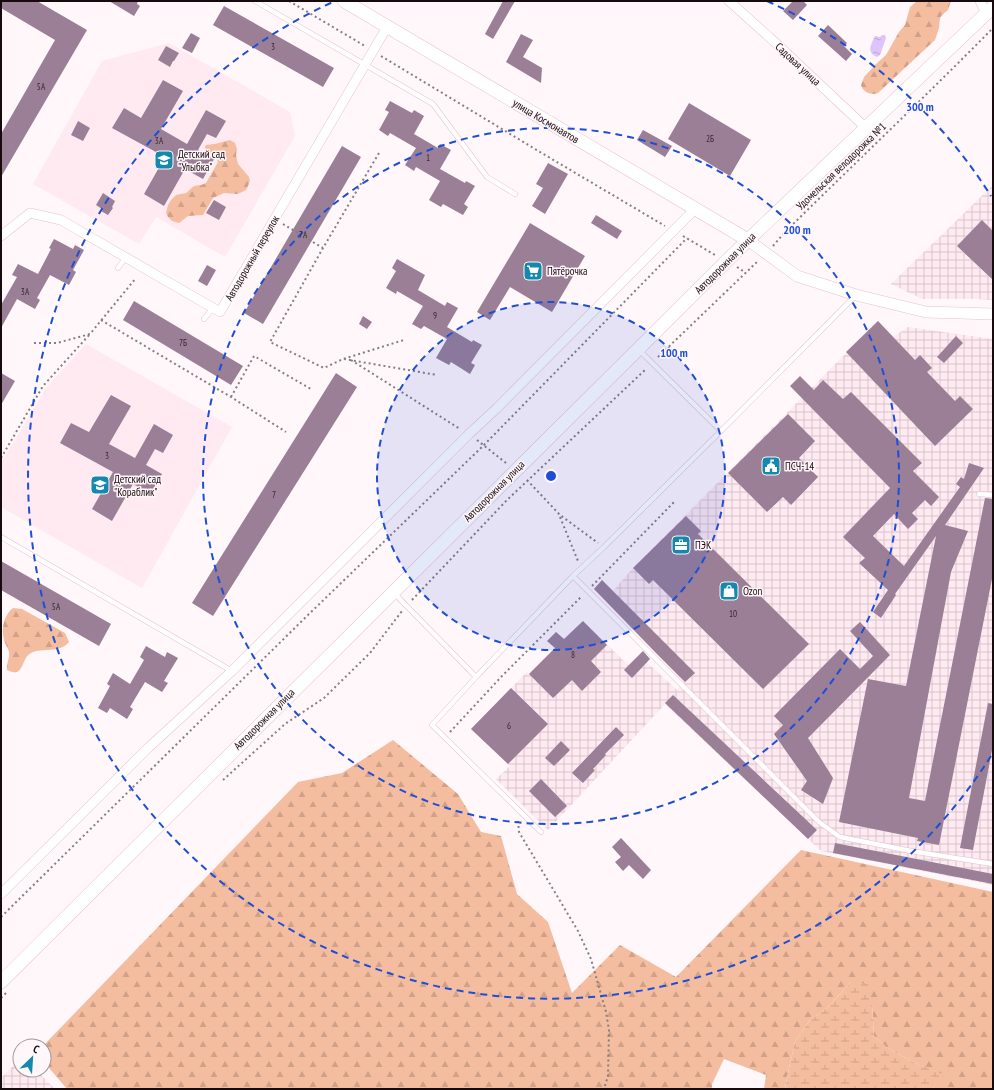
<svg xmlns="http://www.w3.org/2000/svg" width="994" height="1090" font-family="'PT Sans Narrow',sans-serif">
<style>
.built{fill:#feeaf0}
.industrial{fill:url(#industrial-grid)}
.forest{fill:url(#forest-firs)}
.wetland{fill:url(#wetland-marsh)}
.water{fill:url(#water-ripples)}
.building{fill:#9a7f96}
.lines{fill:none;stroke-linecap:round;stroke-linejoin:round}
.service-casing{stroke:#e8c1ce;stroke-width:5.5}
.minor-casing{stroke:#e8c1ce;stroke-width:10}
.tertiary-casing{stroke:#e8c1ce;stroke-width:12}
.secondary-casing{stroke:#e8c1ce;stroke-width:14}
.path{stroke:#887e81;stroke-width:2;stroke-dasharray:2 3;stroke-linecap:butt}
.service{stroke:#fff;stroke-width:4.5}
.minor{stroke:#fff;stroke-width:9}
.tertiary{stroke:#fff;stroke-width:11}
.secondary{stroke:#fff;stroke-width:13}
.ring{fill:none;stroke:#1d4ed8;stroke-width:2;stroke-dasharray:7 5}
.labels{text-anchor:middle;stroke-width:3;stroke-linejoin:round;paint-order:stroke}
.number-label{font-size:9px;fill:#382731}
.street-label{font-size:11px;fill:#170a0f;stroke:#fff7f9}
.poi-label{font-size:11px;fill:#170a0f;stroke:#fff7f9;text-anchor:start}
.centre{fill:#1d4ed8;stroke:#fff7f9;stroke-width:2}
.ring-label{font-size:12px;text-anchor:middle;font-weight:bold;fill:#1d4ed8;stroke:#fff7f9;stroke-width:3;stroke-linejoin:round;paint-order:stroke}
</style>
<defs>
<pattern id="industrial-grid" width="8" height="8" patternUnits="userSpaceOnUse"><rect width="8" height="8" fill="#feeaf0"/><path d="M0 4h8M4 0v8" fill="none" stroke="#d9c7cd"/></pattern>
<pattern id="forest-firs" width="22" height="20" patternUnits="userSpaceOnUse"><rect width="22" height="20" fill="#f4bd9f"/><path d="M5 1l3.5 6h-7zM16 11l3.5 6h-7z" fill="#d0a188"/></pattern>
<pattern id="wetland-marsh" width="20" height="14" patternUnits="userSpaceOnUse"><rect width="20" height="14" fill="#f4bd9f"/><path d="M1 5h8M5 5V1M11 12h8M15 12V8" fill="none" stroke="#d0a188"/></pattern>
<pattern id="water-ripples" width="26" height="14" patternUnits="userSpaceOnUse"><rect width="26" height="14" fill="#ddc4fb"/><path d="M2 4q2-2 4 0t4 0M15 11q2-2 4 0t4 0" fill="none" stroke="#bda7d6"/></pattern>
</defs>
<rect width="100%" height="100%" fill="#fff7f9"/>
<path class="built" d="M169 43 290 112 295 136 225 257 156 217 139 244 33 184 102 61Z
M86 344 232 427 142 588 1 507V463L46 388Z"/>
<path class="industrial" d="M993 185V300L977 299H922L891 284Z
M878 321 893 337 908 327 993 339V885L821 851 665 704 548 830 496 779 510 766 471 729 527 672 529 674 555 648 547 641 556 632 564 639 583 621 628 665 639 655 677 690 684 682 594 589 602 580 613 591 633 568Z
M20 1059V1070H36L55 1089H1V1078Z"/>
<path class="forest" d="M917 1H951L948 10 942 15 940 18 939 28 935 40 878 93C871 96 863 92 861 85L864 77 876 64 886 55 899 32 905 25 910 7Z
M230 140 235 143 237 149 236 155 238 164 249 177 250 181 248 186 246 190 240 193 237 194 224 193 213 198 203 215 188 216 179 223 172 221 168 217 166 213 168 205 171 200 176 195 186 193 194 186 201 185 206 183 218 162 217 159 208 152 205 148 206 145 215 144Z
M13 608 22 609 65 633 69 642C59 654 43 647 31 653 20 659 25 679 7 670 6 664 10 658 9 652 8 648 5 644 4 640 1 628 4 615 13 608Z
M393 740 458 794 481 832 501 836 517 894 548 922 572 993 620 945 676 977 801 850 993 892V1089H932L943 1075 911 1061 886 1047 874 1036 872 1005 851 982 827 1008 809 1021 795 1042 789 1068 785 1089H764L766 1075 724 1059 712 1084V1089H67L44 1062V1046H43L298 782 342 773Z"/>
<path class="wetland" d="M851 982 868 984 872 1005 874 1036 886 1047 911 1061 944 1075 932 1089H785L789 1068 795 1042 809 1021 827 1008Z"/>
<path class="water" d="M882 35H885L886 38 880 55 877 57C866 52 871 45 875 36L880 37Z"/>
<path class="building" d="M1 1H37L87 30 1 177V134L55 40 1 8Z
M109 1H138L137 4 140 6 134 16Z
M503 1H515L493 39 485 34Z
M793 1H803L807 5 793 20 783 11Z
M224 6 334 68 323 87 213 25Z
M828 25 847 43 844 46 852 54 846 61 818 36Z
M191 33 200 38 192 53 182 48Z
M521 34 533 40 523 57 542 68 541 83 506 62Z
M166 46 179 53 174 61H173L170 67 158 60Z
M163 80 183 91 161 129 187 144 206 110 226 121 216 138 207 134 198 150 214 159 203 179 185 169 164 206 144 194 165 157 112 128 124 108 141 118Z
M390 101 412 113 414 110 424 116 414 134 438 148 440 144 451 150 440 169 465 183 466 181 475 186 464 204 468 207 463 215 443 204 441 207 429 200 440 181 416 167 414 171 405 165 416 148 390 133 388 136 379 130 389 112 385 110Z
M689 103 751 140 730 176 668 139Z
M78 121 90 128 83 141 71 135Z
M643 130 672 146 665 157 637 140Z
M342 146 361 157 263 324 244 313Z
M548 163 568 174 545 214 532 206 543 188 536 184Z
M103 193 115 201 112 207 113 208 108 215 101 211 102 209 96 205Z
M214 200 226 207 219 220 206 213Z
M596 215 622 231 617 239 591 223Z
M982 220 993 231V280L957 246Z
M530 223 585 256 552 312 510 287 490 320 477 312Z
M54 239 73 249 75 245 84 250 73 270 76 272 69 285 50 275 37 298 40 300 35 309 17 299 1 328V305L17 277 12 275 18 264 38 274 51 249 49 248Z
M397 259 425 275 418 290 445 306 447 302 458 308 447 327 472 342 473 340 482 345 471 363 475 365 470 374 451 362 449 365 436 358 447 339 424 326 421 329 412 324 423 306 397 291 396 294 386 288 396 271 392 268Z
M207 265 216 270 207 286 198 281Z
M134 301 243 366 231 385 123 320Z
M363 316 372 322 367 329 359 324Z
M878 321 915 360 920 355 932 368 927 372 955 401 960 396 973 409 935 446 846 352Z
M956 336 963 343 944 363 937 357Z
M1 373 15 381 1 405Z
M336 373 357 387 213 616 192 603Z
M800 376 814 390 823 380 843 399 851 392 922 463 913 471 939 497 931 506 925 500 912 513 918 519 908 529 894 514 873 536 904 566 960 487 956 484 961 477 964 479 969 463 984 468 945 525 968 531 951 572 909 798 925 801 985 498 993 499V574L939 845 917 841 918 838 839 822 868 679 906 686 936 536 895 594 896 595 881 618 873 612 888 590 859 563 865 558 843 537 890 488 790 386Z
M111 395 131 406 109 444 135 458 154 424 173 435 163 453 155 449 146 465 162 474 151 494 133 484 112 521 92 509 113 472 60 443 71 423 89 432Z
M788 414 815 441 799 458 818 477 791 505 783 497 767 512 728 473Z
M686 516 701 531 698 534 809 644 763 689 653 580 649 584 633 568Z
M1 561 111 624 99 646 1 590Z
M602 580 695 673 685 682 656 653 594 589Z
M583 621 607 645 591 661 601 672 582 691 572 680 553 698 529 674 555 648 547 641 556 632 564 639Z
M860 622 890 655 808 738 833 778 823 804 801 790 807 781 774 734 783 725 774 716 840 649 860 669 873 656 850 631Z
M146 646 165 657 167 652 178 658 164 681 168 683 162 692 145 682 130 707 133 709 127 719 110 708 107 713 98 708 110 686 107 684 113 673 130 684 144 660 140 657Z
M643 651 650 659 632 678 624 670Z
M511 688 548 724 508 764 471 729Z
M673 695 817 830 808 839 665 703Z
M988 703 993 704V745L973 850 960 848Z
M616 727 624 735 605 754 606 755 593 769 595 770 583 783 572 773Z
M561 741 570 750 554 766 545 758Z
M541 779 567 806 555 817 529 791Z
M621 838 651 870 643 879 629 865 623 871 615 862 621 857 612 847Z
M835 843 993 874V884L833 853Z"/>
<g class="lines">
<defs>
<path id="service" d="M255 1 433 104 487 177 515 194
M118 268 126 257
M204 319 213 308
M639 350 721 431
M979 494 993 495
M1 537 232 671
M573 576 819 822 840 837 911 851 993 864
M394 593 476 677
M541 832 432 725 476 677 573 576 604 547 721 431 856 295"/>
<path id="minor" d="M729 1 778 45 866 128
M980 1 986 13
M1 236 30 213 61 220 220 312 387 27
M1 894 148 748 232 671 469 434 497 408 695 209"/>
<path id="tertiary" d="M748 240 797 276 856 295 926 312 993 314"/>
<path id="secondary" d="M344 1 748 240
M1 982 748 240 993 7"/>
</defs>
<use href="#service" class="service-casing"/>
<use href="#minor" class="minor-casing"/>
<use href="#tertiary" class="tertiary-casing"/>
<use href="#secondary" class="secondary-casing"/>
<path class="path" d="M289 1 365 46
M381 56 540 152 665 226
M379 153 323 248 270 342 324 368 343 359 404 340
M283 224 323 248
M683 236 715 255
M773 246 785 232C854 164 925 97 993 28
M737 267 746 273
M101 320 231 397 286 432
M34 343H57L90 334 136 278
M658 357 758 261
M344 359 437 375
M351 360 460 429
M231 397 254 356 311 389
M477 440 506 463
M1 458 43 386 90 334
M527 480 560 515 598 543
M560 517 578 561
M592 586 674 502
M412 600 507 500 646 369
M450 732 502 676 582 596
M223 780 285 724 324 698 370 653 402 611
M518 821 519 832 578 931 591 959 606 1012 609 1030 608 1076 604 1089
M1 917 308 615 484 445 687 238
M1 998 6 993"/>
<use href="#service" class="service"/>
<use href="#minor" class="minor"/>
<use href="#tertiary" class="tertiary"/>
<use href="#secondary" class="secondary"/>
</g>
<circle cx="551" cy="476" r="174" fill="#1d4ed8" fill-opacity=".12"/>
<g class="ring">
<circle cx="551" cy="476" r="174"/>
<circle cx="551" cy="476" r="348"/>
<path d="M991 756A522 522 0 1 1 335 1M767 1A522 522 0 0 1 991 196"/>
</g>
<defs>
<symbol id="school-square" viewBox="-11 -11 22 22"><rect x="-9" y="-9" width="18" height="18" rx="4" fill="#1589ad" stroke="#fff7f9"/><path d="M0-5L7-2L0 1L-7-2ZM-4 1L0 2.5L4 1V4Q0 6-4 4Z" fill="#fff"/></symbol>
<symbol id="supermarket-square" viewBox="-11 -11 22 22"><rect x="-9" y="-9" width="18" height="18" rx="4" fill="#1589ad" stroke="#fff7f9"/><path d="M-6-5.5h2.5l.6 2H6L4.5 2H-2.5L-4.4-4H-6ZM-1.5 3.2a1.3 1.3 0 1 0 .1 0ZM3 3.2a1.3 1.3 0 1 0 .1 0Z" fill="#fff"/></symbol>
<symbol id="civic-square" viewBox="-11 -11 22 22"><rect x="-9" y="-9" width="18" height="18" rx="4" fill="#1589ad" stroke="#fff7f9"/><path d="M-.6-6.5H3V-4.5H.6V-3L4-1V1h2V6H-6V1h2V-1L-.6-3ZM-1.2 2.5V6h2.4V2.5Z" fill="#fff"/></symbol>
<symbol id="office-square" viewBox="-11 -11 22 22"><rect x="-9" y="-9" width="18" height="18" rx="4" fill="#1589ad" stroke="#fff7f9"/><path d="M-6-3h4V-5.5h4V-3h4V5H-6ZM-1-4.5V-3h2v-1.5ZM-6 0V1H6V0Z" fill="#fff"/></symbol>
<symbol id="shop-square" viewBox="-11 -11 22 22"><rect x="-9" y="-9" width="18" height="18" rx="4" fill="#1589ad" stroke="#fff7f9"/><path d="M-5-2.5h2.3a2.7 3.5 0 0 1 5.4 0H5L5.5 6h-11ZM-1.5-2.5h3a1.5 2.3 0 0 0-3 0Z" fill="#fff"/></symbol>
</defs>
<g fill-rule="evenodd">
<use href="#school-square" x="153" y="149" width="22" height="22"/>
<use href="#supermarket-square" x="522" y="260" width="22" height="22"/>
<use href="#civic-square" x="760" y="455" width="22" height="22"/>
<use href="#school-square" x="89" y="474" width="22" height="22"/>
<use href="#office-square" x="670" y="534" width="22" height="22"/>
<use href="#shop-square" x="718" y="580" width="22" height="22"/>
</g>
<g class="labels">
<g class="number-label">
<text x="273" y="50">3</text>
<text x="41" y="90">5А</text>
<text x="710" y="142">2Б</text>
<text x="159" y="144">3А</text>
<text x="428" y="161">1</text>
<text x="303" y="238">7А</text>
<text x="25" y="295">3А</text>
<text x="435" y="319">9</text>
<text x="183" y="346">7Б</text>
<text x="107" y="459">3</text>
<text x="274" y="498">7</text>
<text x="56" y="610">5А</text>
<text x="733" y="617">10</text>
<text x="573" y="658">8</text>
<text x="509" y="729">6</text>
</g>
<g class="street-label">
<text transform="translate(798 64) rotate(43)" y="4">Садовая улица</text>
<text transform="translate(546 121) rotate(31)" y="4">улица Космонавтов</text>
<text transform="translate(841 166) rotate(-44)" y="4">Удомельская велодорожка №1</text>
<text transform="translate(252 258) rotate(-60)" y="4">Автодорожный переулок</text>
<text transform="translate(725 263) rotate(-45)" y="4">Автодорожная улица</text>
<text transform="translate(494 491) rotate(-45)" y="4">Автодорожная улица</text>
<text transform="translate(264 719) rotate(-45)" y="4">Автодорожная улица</text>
</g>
<g class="poi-label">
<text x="178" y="158">Детский сад<tspan x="178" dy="13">"Улыбка"</tspan></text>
<text x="547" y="275">Пятёрочка</text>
<text x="785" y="470">ПСЧ-14</text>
<text x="114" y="483">Детский сад<tspan x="114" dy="13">"Кораблик"</tspan></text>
<text x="695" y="549">ПЭК</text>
<text x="743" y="595">Ozon</text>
</g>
</g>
<circle cx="551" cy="476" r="6" class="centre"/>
<g class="ring-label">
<text x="920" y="111">300 m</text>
<text x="797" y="234">200 m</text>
<text x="674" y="357">100 m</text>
</g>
<rect width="994" height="1090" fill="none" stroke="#170a0f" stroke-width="4"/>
<g transform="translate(32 1058) rotate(25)"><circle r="19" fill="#fff7f9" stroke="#a2989b"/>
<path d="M0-3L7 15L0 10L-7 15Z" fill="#1589ad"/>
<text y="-6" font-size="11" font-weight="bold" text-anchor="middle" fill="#170a0f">С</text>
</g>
</svg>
